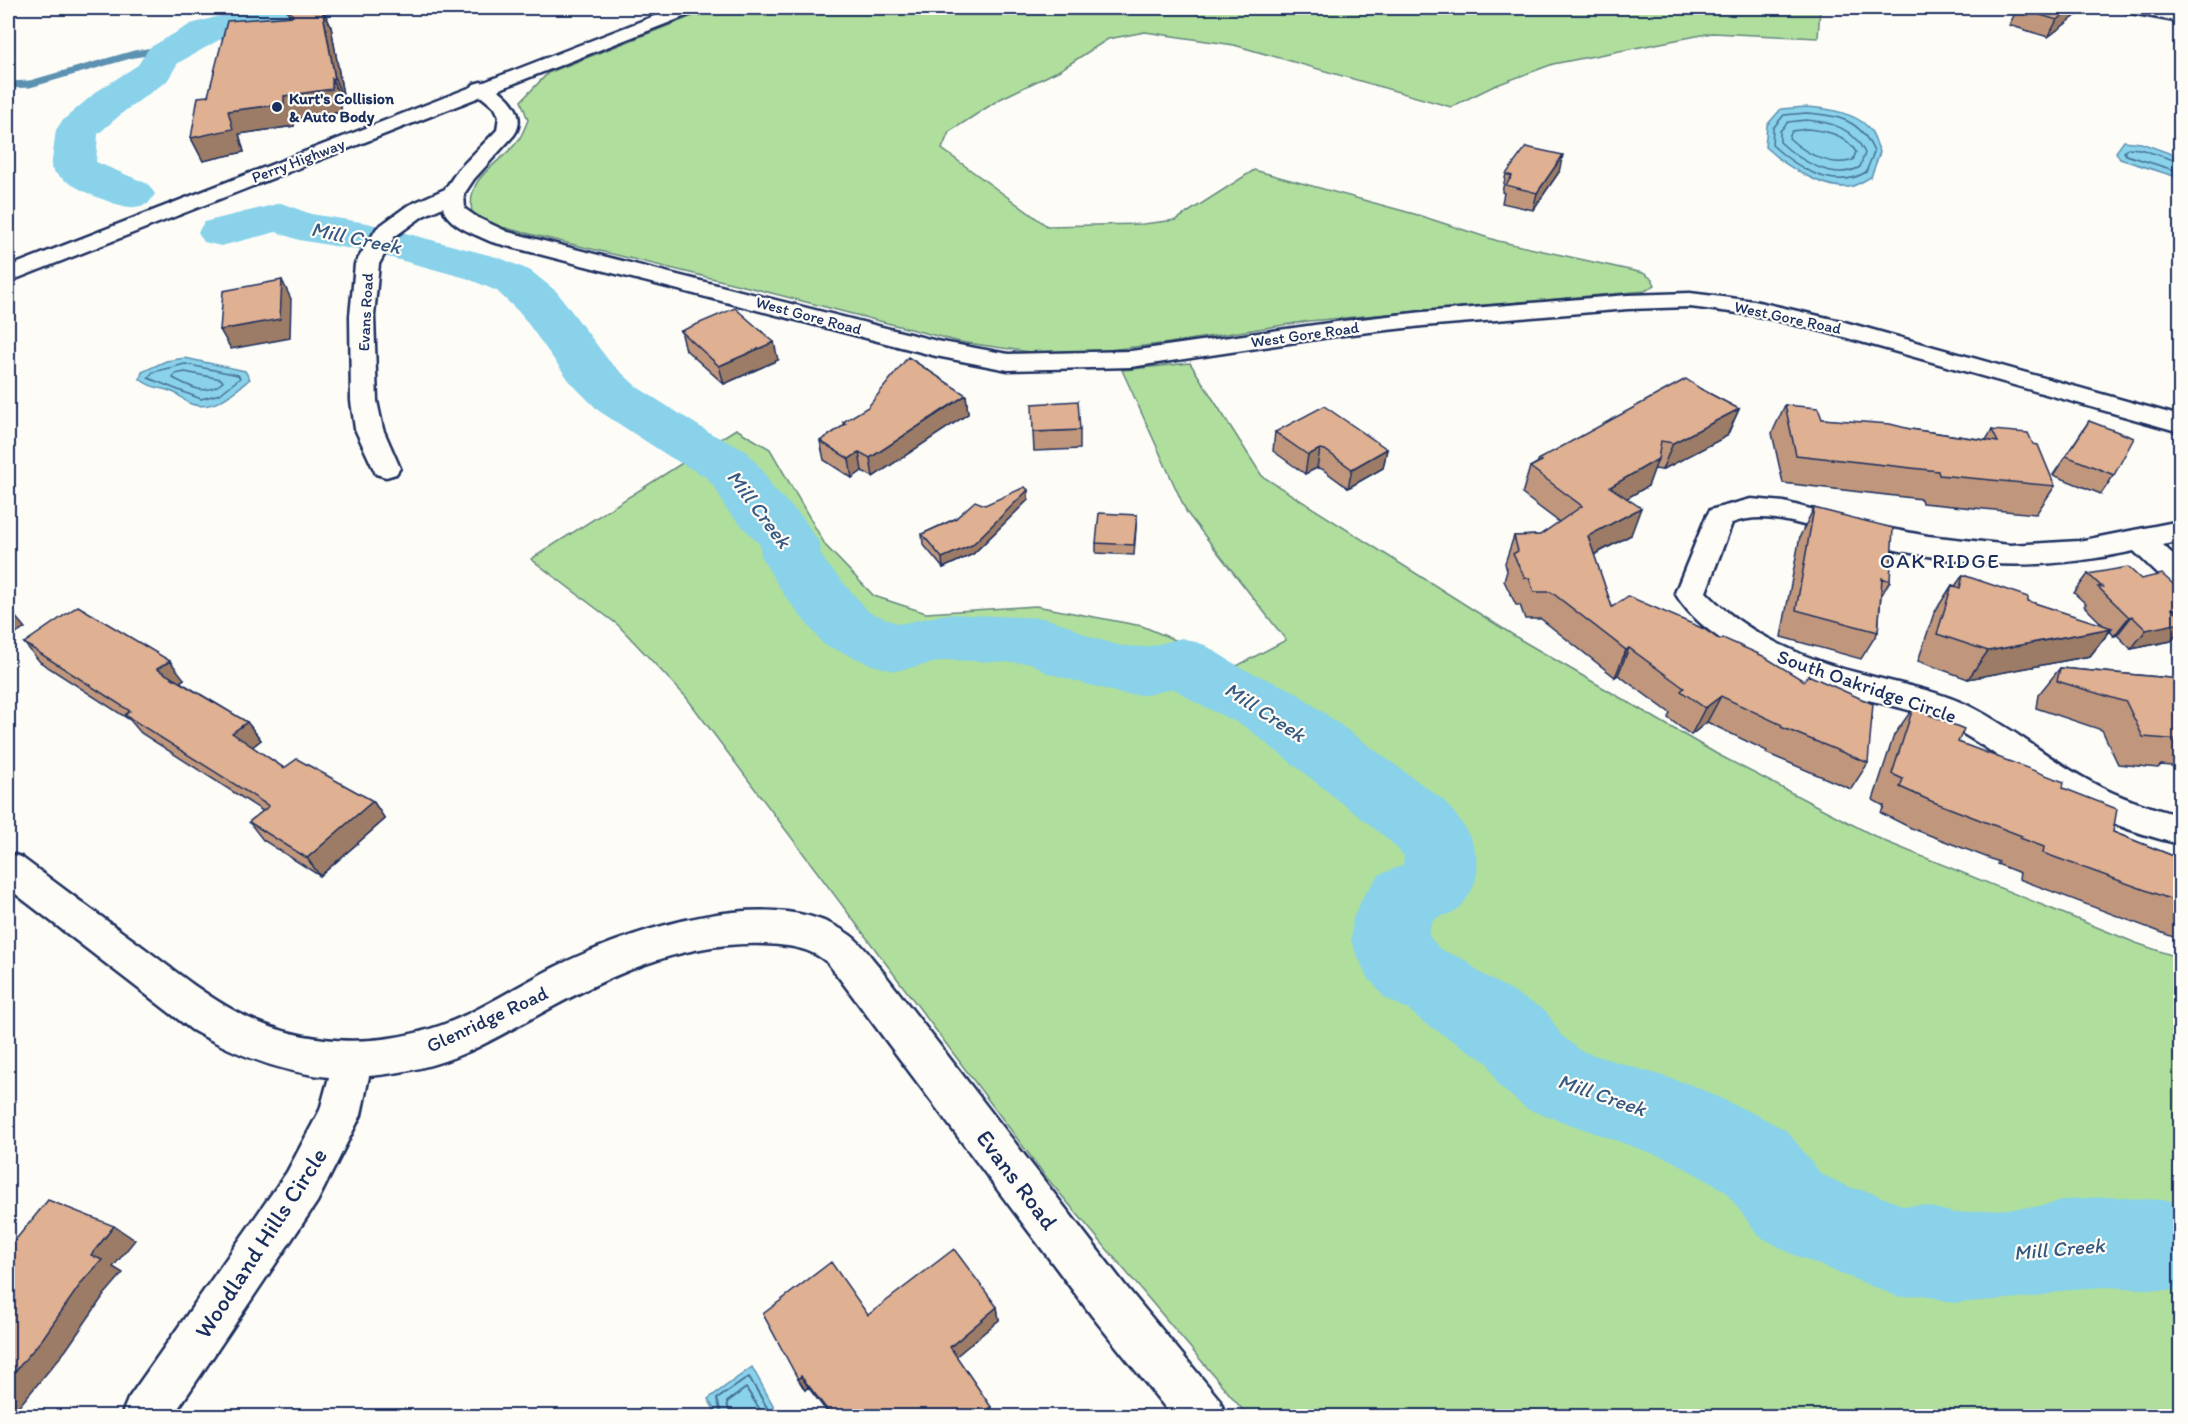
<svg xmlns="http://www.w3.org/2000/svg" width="2188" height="1424" font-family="Itim,sans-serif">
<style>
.green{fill:#afde9d;stroke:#65867e;stroke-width:1.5}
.water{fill:#89d2ea;stroke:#5d91b2;stroke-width:1.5}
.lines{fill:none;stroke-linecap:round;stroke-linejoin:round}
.shore-far1{stroke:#477096;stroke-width:1.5}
.shore{stroke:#477096;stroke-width:2}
.stream{stroke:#5d91b2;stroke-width:7}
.river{fill:#89d2ea;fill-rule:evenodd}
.street-casing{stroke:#1b2f5e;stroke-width:5}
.secondary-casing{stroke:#1b2f5e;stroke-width:5}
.street{fill:#fdfcf7;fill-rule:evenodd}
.secondary{fill:#fdfcf7;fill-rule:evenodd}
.wall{fill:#c0977d;stroke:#1b2f5e;stroke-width:1.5}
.shaded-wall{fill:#9c7b66;stroke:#1b2f5e;stroke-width:1.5}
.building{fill:#dfb091;stroke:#1b2f5e;stroke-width:1.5}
.poi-dot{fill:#1b2f5e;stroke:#fdfcf7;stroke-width:2}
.labels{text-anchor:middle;stroke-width:4.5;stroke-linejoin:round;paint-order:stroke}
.far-poi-label{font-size:16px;font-weight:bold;fill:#1b2f5e;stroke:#fdfcf7;text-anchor:start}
.far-street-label{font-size:16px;fill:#1b2f5e;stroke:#fdfcf7}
.street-label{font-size:20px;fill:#1b2f5e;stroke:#fdfcf7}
.water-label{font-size:21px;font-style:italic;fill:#365881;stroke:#fdfcf7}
.neighbourhood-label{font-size:21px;letter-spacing:1.5px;fill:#1b2f5e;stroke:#fdfcf7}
.near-street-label{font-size:24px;fill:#1b2f5e;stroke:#fdfcf7}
</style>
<rect width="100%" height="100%" fill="#fdfcf7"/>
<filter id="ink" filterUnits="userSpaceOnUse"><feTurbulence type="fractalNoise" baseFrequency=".0167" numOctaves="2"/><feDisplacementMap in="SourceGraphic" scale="12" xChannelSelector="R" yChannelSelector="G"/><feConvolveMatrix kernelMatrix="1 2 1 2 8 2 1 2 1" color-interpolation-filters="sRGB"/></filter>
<g filter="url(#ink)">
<path class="green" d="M713 8H1820L1818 38 1712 33 1553 64 1494 86 1451 107 1234 45 1145 32 1108 39 1060 70 1000 99 949 132 942 149 1047 226 1143 224 1176 220 1254 170 1418 215 1498 241 1643 273 1652 279 1655 285 1645 291 1309 321 1169 343 1083 353H1037L960 342 756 289 497 226 472 213C466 175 497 167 517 142 522 136 525 127 528 120L521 101 548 73Z
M1190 363 1262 476 1521 640 1717 754 1884 841 2136 943 2180 958V1416H1248L1046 1177 686 697 618 625 531 559 736 429 770 449 826 546 874 596 926 613 1036 606 1142 626 1237 666 1286 640 1187 513 1122 370Z"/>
<path class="water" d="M1806 107C1826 108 1859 113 1871 131 1875 137 1877 146 1880 152L1871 177C1865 180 1856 186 1849 187 1822 189 1784 165 1765 147L1767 125 1781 109Z
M2124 141 2141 143 2180 157V178L2120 159 2116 152Z
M185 358 245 371 250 379C234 392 214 412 191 404 185 402 181 396 175 393 163 387 151 389 140 379L142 372 166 361Z
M752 1367 779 1416H718L708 1399Z"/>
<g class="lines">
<path class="shore-far1" d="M1806 113C1839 115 1861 120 1874 152L1866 172C1834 192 1796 167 1772 145L1773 128 1784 115Z
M1806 120C1832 122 1853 128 1865 153L1860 167C1834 182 1799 160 1780 142V131L1788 122Z
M1807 129C1827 131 1845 134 1856 152L1853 160C1831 168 1805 153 1789 138L1792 131Z
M2180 162 2140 149 2128 148 2124 152 2126 155 2180 172
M185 364 238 375 240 378 220 394 201 399 148 378 153 372Z
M185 372 221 379 223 382C205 397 191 387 173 378L175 374Z"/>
<path class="shore" d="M722 1416 717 1399 749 1377 772 1416
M730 1416 727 1402 746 1388 764 1416"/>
<path class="stream" d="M8 85 30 84 134 54 180 47"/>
<path class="river" d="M248 8H306L300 16 219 40 178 63 167 81 126 110 98 134 96 162 148 184 155 194 148 204C142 205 136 208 130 207 110 205 61 183 51 168L56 130 62 121 96 92 138 65 149 48 191 24Z
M281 203 311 214 367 223 500 258 531 271 557 292 609 361 637 387 710 433 746 451 763 471 773 488 803 518 820 544 821 555 828 565 869 612 899 624 947 614 1044 618 1067 625 1090 637 1122 646 1147 647 1182 638 1205 645 1241 668 1294 691 1442 799C1471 830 1495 869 1460 907 1447 920 1429 911 1429 936L1440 949 1465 960 1479 972 1546 1011 1561 1035 1581 1051 1692 1085 1763 1118 1787 1131 1821 1174 1849 1187 1872 1193 1904 1206 1923 1205 1954 1213 2034 1207 2072 1199 2106 1197 2180 1201V1291L2106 1287 2072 1289 2034 1297 1954 1303 1923 1295 1899 1297 1792 1254 1759 1236 1725 1191 1671 1160 1527 1109 1498 1085 1488 1063 1423 1022 1409 1010 1384 997 1366 975 1351 941 1353 918 1364 895 1379 875 1403 865 1404 856 1390 841 1246 727 1195 702 1173 688 1147 695 1122 694 1047 673 1031 663 947 660 895 671 872 665 823 644 784 595 761 557 760 545 726 509 716 489 706 477 670 457 599 411 571 383 521 314 497 291 466 278 411 263 364 251 299 240 276 232 221 246 204 242 198 232 204 222Z"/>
<defs>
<path id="street" d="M2123 8H2159L2180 12V22L2126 12Z
M481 82C502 87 530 113 514 135L474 179 464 194 465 209 478 218 508 232 937 341 1008 354 1131 351 1343 321 1423 312 1628 295 1690 293 1754 301 1841 321 2180 416V432L1826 332 1754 315 1690 307 1628 309 1423 326 1343 335 1131 367 1008 370 936 356 492 242C477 235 446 225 443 207L423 216 394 237 379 264 374 316 377 401 383 429 400 468 396 474 386 477 376 474 355 429 351 401 350 316 355 264 377 228 407 206 445 189 458 170 497 130 499 116 495 108 471 88 474 84Z
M1751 499 1784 502 1874 526 1928 536 2010 545 2079 541 2180 521V541L2163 545 2180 561V588L2169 585 2134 551C2074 564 2013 569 1952 560 1920 555 1888 549 1857 541 1818 531 1772 508 1732 523L1706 592C1744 634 1811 662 1866 675 1900 684 1935 690 1967 705 2011 726 2048 759 2091 782 2119 798 2150 807 2180 816V844C2136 834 2089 816 2050 792 2014 769 1982 742 1943 723 1915 709 1883 704 1852 696 1795 680 1706 646 1675 593L1706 517 1710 510Z
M8 853 21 857C61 887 100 916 140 945 202 991 245 1030 324 1039 363 1044 406 1038 442 1025 481 1011 520 984 557 966 632 930 773 880 850 935 860 942 868 953 876 963L1124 1284 1219 1399 1226 1416H1172L1092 1316 828 963C810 947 787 945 764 944 680 941 607 977 536 1016 513 1028 490 1042 467 1052 436 1066 403 1073 369 1076L361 1115 317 1202 173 1416H121L128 1399 287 1172 320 1110 329 1077C279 1072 235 1054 192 1030L8 888Z"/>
<path id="secondary" d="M675 8H699L696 12 8 282V267Z"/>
</defs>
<use href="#street" class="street-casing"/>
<use href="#secondary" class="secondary-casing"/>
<use href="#street" class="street"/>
<use href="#secondary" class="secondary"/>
</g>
<path class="wall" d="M286 8H323L331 27 344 101 341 100V112L295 119 294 126 239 134 244 152 203 161 191 138 208 96 290 17Z
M2018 8H2086L2048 37 2009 25Z
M1559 172 1533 210 1502 203 1504 193 1502 192 1506 174Z
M681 331 778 360 724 384 686 350Z
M1701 389 1739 409 1727 436 1662 470 1654 469 1648 486 1627 498 1631 535 1594 555 1612 607 1868 763 1851 789 1766 753 1767 751 1707 722 1691 735 1668 718 1670 713 1618 675 1615 677 1541 619H1525L1520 605H1516L1504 581 1507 571 1505 563 1514 536 1540 535 1559 522 1522 494 1530 467 1537 463 1539 459Z
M966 395 968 414 873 477 862 471 852 478 824 460 820 441 844 426 843 422Z
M1785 405 1822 419 1910 429 1986 440 1992 430 2055 486 2036 514 1922 503 1921 499 1783 483 1772 433Z
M2089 421 2114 475 2101 494 2053 475Z
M1080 430V449L1034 451 1033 432Z
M1275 432 1387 449 1383 468 1348 488 1322 469 1317 468 1305 474 1273 451Z
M1028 500 973 554 943 568 923 544 922 534 985 505Z
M1814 508 1890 581 1881 596 1878 632 1861 659 1781 637 1800 536Z
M1137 515 1134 555 1096 553V543Z
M2088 574 2141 579 2181 591V630L2171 641 2131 649 2117 635 2114 636 2110 631 2090 656 1968 679 1918 661 1934 613 1952 585 1955 586 1963 575 2028 601 2104 626 2084 606 2086 604 2074 593Z
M24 643 184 679 180 682 247 722 261 740 252 747 284 768 373 801 385 819 320 876 263 840 249 822 263 811 141 733 130 720 40 662Z
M2060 668 2181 679V767L2161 765 2158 768 2118 764 2102 730 2036 708 2038 695Z
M1913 708 1958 742 2063 788 2113 832 2181 859V940L2019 879 2020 873 1997 864 1999 862 1911 828 1881 813 1884 806 1873 800 1894 735Z
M997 1307 999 1320 956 1356 991 1407 993 1416H830L808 1387 805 1390 763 1314 868 1315Z"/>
<path class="shaded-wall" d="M322 8 331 27 344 101 335 79Z
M2073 8H2086L2048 37 2057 20Z
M332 78 341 100V112L295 119 294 126 239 134 244 152 203 161 191 138 228 111 284 96Z
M1563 155 1559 172 1533 210 1537 193Z
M282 280 291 299 290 338 231 349 220 330Z
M774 342 778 360 724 384 719 366Z
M966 395 968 414 873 477 870 458Z
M1739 409 1727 436 1662 470 1673 443Z
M1320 449 1317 468 1305 474 1308 455Z
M1387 449 1383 468 1348 488 1352 469Z
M859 452 862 471 852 478 849 459Z
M1658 459 1648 486 1600 514 1610 487Z
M1028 490V500L973 554 943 568 942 558Z
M1641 508 1631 535 1578 563 1588 536Z
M2181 608V630L2171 641 2131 649 2146 630 2172 609Z
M9 609 25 628 8 639V610Z
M2132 616 2117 635 2114 636 2129 617Z
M2112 628 2090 656 1968 679 1988 651Z
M1629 648 1618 675 1615 677 1626 650Z
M170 661 184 679 172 688 157 669Z
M1721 696 1707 722 1691 735 1705 708Z
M247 722 261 740 246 752 232 733Z
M373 801 385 819 320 876 307 858Z
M114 1226 135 1240 113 1267 123 1273 104 1295 66 1350 11 1416H8V1380L91 1255Z
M997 1307 999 1320 953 1359 950 1347Z
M801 1376 808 1387 805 1390 798 1379Z
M991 1407 993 1416H980Z"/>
<path class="building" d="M288 8H322L335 79 332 78V89L284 96V104L228 111 233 129 191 138 198 97 208 96 227 21 293 16Z
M2017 8H2073L2057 20Z
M1526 147 1563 155 1537 193 1506 185 1512 176 1506 174Z
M282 280 280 319 220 330 223 291Z
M735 308 774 342 719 366 681 331Z
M908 357 966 395 870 458 859 452 849 459 820 441 846 424 843 422 868 407Z
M1686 379 1701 389 1739 409 1673 443 1661 441 1658 459 1610 487 1641 508 1588 536 1612 607 1628 596 1704 629 1720 640 1723 638 1763 656 1804 681 1808 675 1873 704 1868 763 1781 727 1782 725 1721 696 1705 708 1681 691 1684 688 1629 648 1626 650 1551 592H1534L1529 578H1525L1513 554 1518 551 1514 536 1540 535 1582 506 1530 467 1542 461 1539 459Z
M1078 401 1080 430 1033 432 1032 404Z
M1785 405 1818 408 1822 419 1890 424 1910 429 1998 442 1992 430 2028 433 2033 444 2038 445 2055 486 1939 475 1938 471 1796 455Z
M1324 406 1387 449 1352 469 1325 450 1320 449 1308 455 1275 432Z
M2089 421 2134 438 2114 475 2066 456Z
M1025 487 1028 490 972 545 942 558 922 534 955 519 975 501 985 505Z
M1814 508 1893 528 1890 581 1882 578 1878 632 1796 610Z
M1099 513 1137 515 1134 545 1096 543Z
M2128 567 2141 579 2162 574 2181 591V608L2172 609 2181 617V623L2146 630 2132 616 2129 617 2098 587H2102L2088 574Z
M1963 575 2028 597V601L2112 628 1988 651 1937 634 1952 585 1960 588Z
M78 606 170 661 157 669 247 722 232 733 284 768 297 759 373 801 307 858 249 822 269 806 125 715 130 711 24 643Z
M2060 668 2181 679V740L2143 737 2126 702 2057 681Z
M1913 708 1964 729 1958 742 2064 782 2063 788 2117 809 2113 832 2181 859V903L2043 853 2044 847 2020 838 2022 836 1931 801 1900 787 1903 779 1892 774Z
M48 1200 114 1226 91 1255 102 1260 82 1282 43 1338 8 1380V1249Z
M954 1249 997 1307 950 1347 991 1407 980 1416H832L801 1376 798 1379 763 1314 831 1262 868 1315Z"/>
</g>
<circle class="poi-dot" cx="277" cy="107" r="6"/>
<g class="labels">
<g class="far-poi-label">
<text x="289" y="104">Kurt's Collision<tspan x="289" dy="18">&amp; Auto Body</tspan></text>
</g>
<g class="far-street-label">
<text transform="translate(298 160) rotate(-21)" y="6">Perry Highway</text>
<text transform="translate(365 312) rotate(-87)" y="6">Evans Road</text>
<text transform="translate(809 315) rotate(15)" y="6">West Gore Road</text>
<text transform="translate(1788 317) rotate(12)" y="6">West Gore Road</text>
<text transform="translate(1305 334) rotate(-8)" y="6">West Gore Road</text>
</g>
<g class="street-label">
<text transform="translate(1867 686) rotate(19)" y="7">South Oakridge Circle</text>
<text transform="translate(487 1019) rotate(-25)" y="7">Glenridge Road</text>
</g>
<g class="water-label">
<text transform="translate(356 238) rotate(12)" y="7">Mill Creek</text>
<text transform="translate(759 509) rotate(53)" y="7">Mill Creek</text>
<text transform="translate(1265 712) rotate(33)" y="7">Mill Creek</text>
<text transform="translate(1602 1095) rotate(19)" y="7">Mill Creek</text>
<text transform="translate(2059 1249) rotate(-5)" y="7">Mill Creek</text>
</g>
<g class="neighbourhood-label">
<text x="1940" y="568">OAK RIDGE</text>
</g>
<g class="near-street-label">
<text transform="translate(1017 1180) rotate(53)" y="8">Evans Road</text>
<text transform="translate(261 1243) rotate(-57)" y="8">Woodland Hills Circle</text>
</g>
</g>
<rect width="2188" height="1424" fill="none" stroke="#fdfcf7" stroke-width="30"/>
<rect x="15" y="15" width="2158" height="1394" fill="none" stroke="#1b2f5e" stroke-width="2" filter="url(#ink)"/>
</svg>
